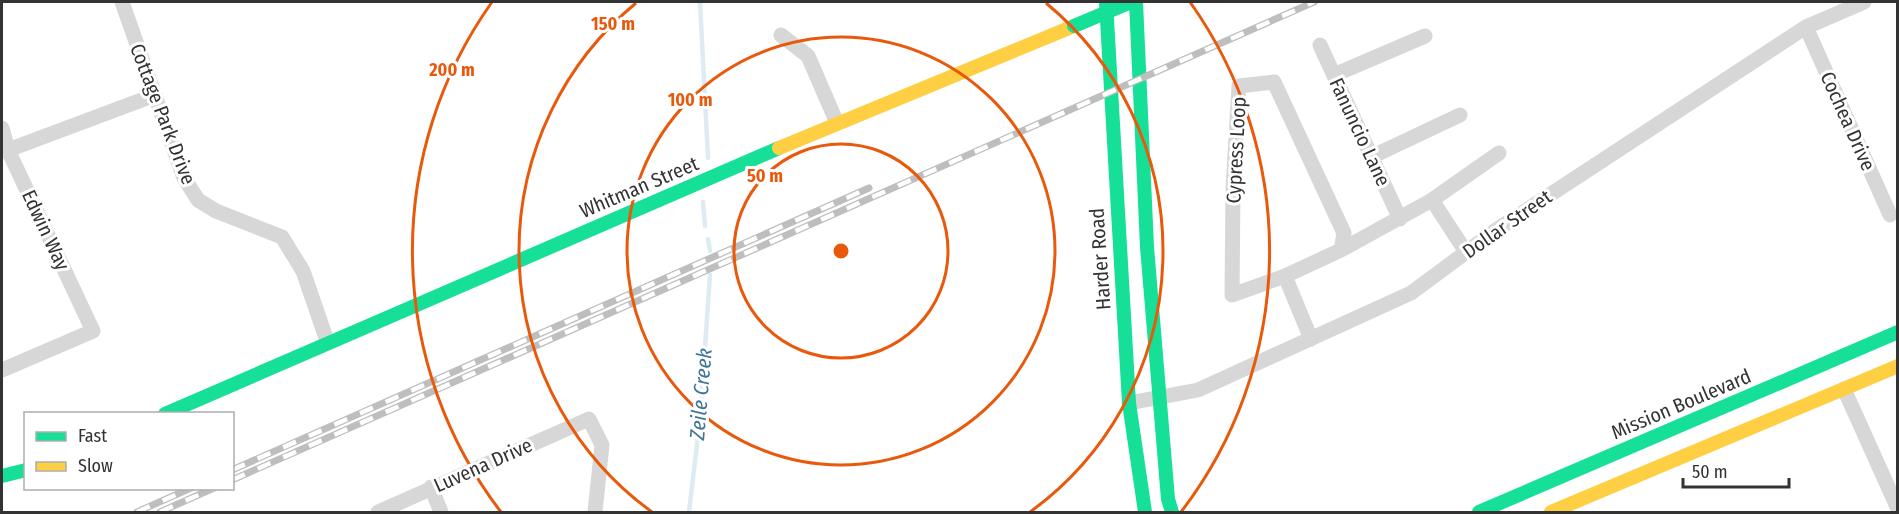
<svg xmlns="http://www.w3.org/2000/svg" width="1899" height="514" font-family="'Fira Sans Condensed',sans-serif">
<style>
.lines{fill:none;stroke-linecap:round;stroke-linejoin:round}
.stream{stroke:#ddebf3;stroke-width:4.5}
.street{stroke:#d7d7d7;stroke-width:15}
.fast{stroke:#16e098;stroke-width:14}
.slow{stroke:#ffcf43;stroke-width:14}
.rail-casing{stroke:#bebebe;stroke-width:7}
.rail{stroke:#fff;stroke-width:4.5;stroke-dasharray:14;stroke-linecap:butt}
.fast-bridge{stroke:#16e098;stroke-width:14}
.ring{fill:none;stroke:#e8590c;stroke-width:3}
.labels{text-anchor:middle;stroke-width:6;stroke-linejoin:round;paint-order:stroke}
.street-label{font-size:20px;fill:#333;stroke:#fff}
.water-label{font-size:21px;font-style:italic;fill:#3f7597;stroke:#fff}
.centre{fill:#e8590c;stroke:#fff;stroke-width:3}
.ring-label{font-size:18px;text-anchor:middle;font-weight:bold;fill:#e8590c;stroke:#fff;stroke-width:6;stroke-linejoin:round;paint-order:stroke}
</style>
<rect width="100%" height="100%" fill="#fff"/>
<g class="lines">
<path class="stream" d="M700 2 708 158
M703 202 705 226
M708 239 710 251
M689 512 700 419 710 275"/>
<path class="street" d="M122 2 184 178 198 200 216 211 282 237 303 271 327 341
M1806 27 1890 215
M781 35 808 56 837 123
M1320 45 1400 219
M1334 75 1425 36
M2 128 8 150 93 331 2 370
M8 150 155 95
M1371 157 1460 115
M1432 200 1466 252
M1341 250 1432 200 1499 153
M1285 276 1232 295 1233 190 1239 86 1274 82 1344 233 1341 250 1285 276 1311 339
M1844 389 1898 509
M1129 403 1198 390 1411 293 1496 230 1806 27 1864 2
M431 487 441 512
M378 512 589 419 602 445 595 512"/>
<path class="fast" d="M1106 2 1129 403 1145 512
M1136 2 1147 247 1168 499 1172 512
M165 414 779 148
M2 476 26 470
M1479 512 1898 332"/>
<path class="slow" d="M779 148 1074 26
M1551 512 1898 366"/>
<defs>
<path id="rail" d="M232 470 869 188
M232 480 1314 2
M137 512 191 488
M160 512 214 488"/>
</defs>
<use href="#rail" class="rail-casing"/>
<use href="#rail" class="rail"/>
<path class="fast-bridge" d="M1074 26 1131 2"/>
</g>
<g class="ring">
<circle cx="841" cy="251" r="107"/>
<circle cx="841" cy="251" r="214"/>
<path d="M652 512A322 322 0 0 1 636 3M1046 3A322 322 0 0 1 1030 512"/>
<path d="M501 512A429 429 0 0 1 492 2M1190 2A429 429 0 0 1 1181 512"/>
</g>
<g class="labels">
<g class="street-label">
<text transform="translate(163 114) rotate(69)" y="7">Cottage Park Drive</text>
<text transform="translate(1848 121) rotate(66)" y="7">Cochea Drive</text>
<text transform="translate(1360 132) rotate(65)" y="7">Fanuncio Lane</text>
<text transform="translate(1236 150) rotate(-87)" y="7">Cypress Loop</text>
<text transform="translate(639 187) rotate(-23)" y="7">Whitman Street</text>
<text transform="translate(1507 224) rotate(-35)" y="7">Dollar Street</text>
<text transform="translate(46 230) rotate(65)" y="7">Edwin Way</text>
<text transform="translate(1100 259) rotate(-94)" y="7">Harder Road</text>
<text transform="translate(1681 404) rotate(-23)" y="7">Mission Boulevard</text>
<text transform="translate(483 465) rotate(-24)" y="7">Luvena Drive</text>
</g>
<g class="water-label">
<text transform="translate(701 394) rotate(-85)" y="7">Zeile Creek</text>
</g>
</g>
<circle cx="841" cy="251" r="9" class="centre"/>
<g class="ring-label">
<text x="613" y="30">150 m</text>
<text x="452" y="76">200 m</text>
<text x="690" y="106">100 m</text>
<text x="765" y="182">50 m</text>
</g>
<rect width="1899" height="514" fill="none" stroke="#333333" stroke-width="6"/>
<rect x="24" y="412" width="210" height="78" fill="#ffffff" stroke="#adadad" stroke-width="1.5"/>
<rect x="36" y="432" width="30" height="9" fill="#16e098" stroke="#adadad" stroke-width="1.5"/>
<text x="78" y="442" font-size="18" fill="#333333">Fast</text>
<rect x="36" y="462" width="30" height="9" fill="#ffcf43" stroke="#adadad" stroke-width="1.5"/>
<text x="78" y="472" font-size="18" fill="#333333">Slow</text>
<path d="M1683 478v9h106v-9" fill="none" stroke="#333333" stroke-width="3"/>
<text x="1692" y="478" font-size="18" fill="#333333" stroke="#ffffff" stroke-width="4.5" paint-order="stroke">50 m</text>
</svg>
